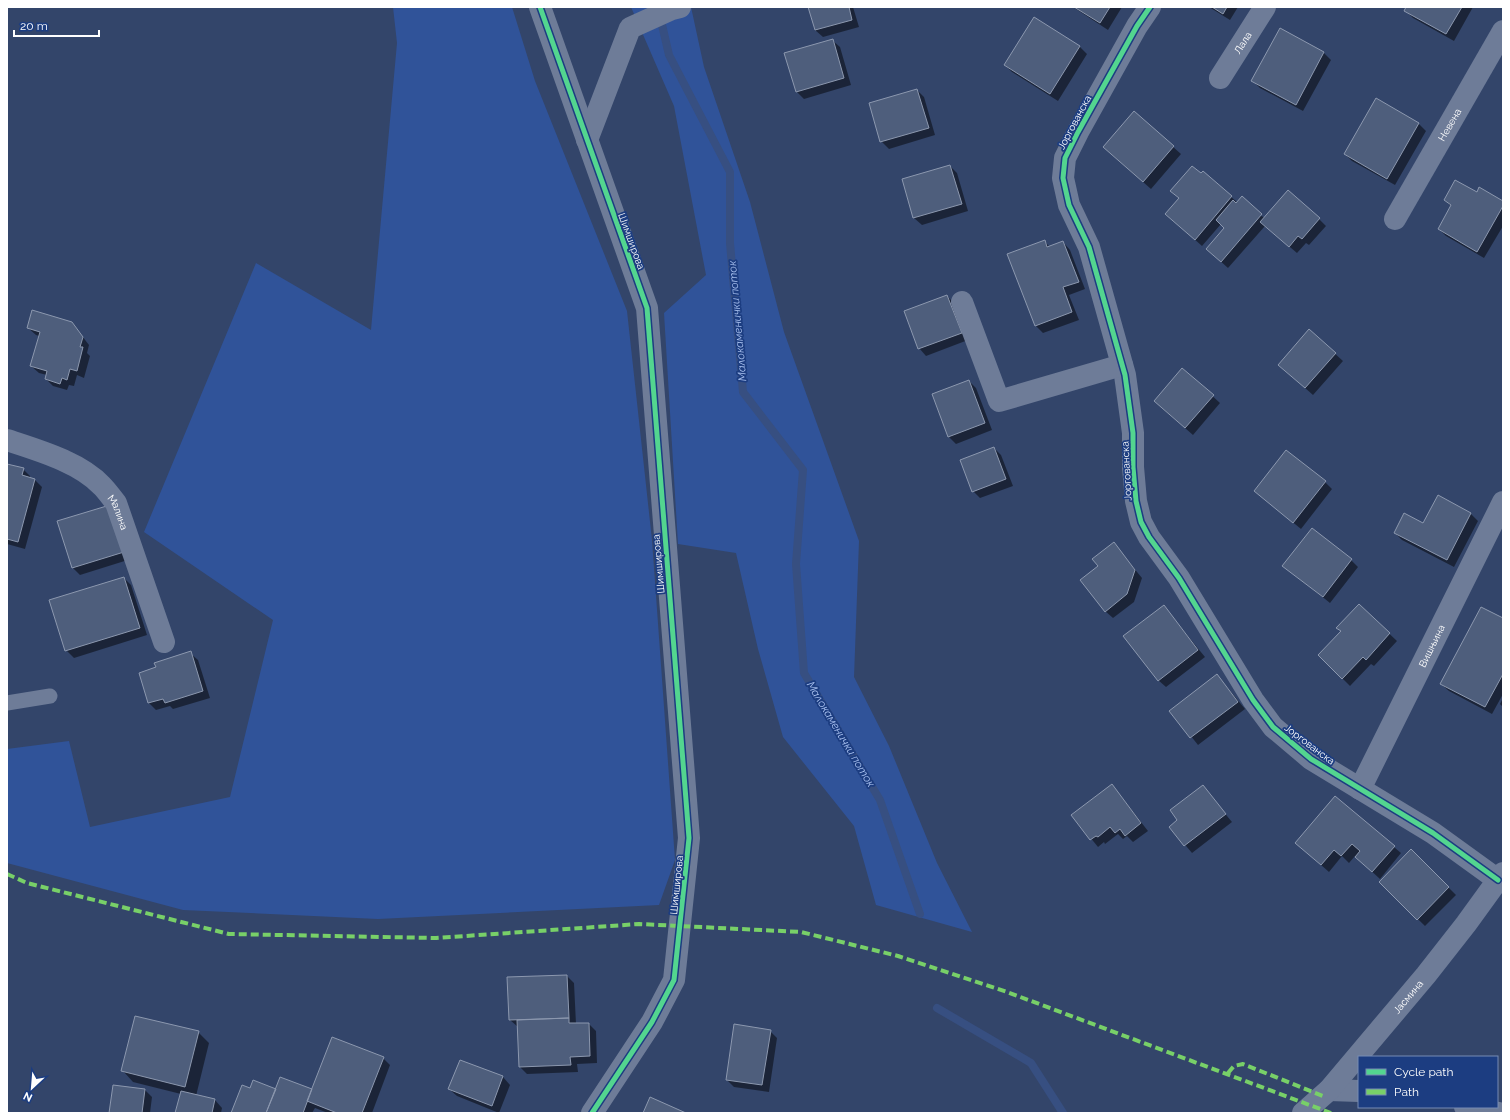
<svg xmlns="http://www.w3.org/2000/svg" width="1510" height="1120" font-family="Raleway,sans-serif">
<style>
.green{fill:#305399}
.shadow{fill:#0007}
.lines{fill:none;stroke-linecap:round;stroke-linejoin:round}
.stream{stroke:#374f81;stroke-width:8}
.building{fill:#4e5e7c;stroke:#8c98af}
.service{stroke:#6e7c98;stroke-width:15}
.minor{stroke:#6e7c98;stroke-width:22}
.quiet{stroke:#78d068;stroke-width:4;stroke-dasharray:8 4;stroke-linecap:butt}
.cycleway-casing{stroke:#1c3d81;stroke-width:8}
.cycleway{stroke:#53d58f;stroke-width:5}
.labels{text-anchor:middle;stroke-width:3.5;stroke-linejoin:round;paint-order:stroke}
.street-label{font-size:10px;fill:#fff;stroke:#1c3d81}
.water-label{font-size:11px;font-style:italic;fill:#acc4f2;stroke:#1c3d81}
</style>
<rect width="100%" height="100%" fill="#33456a"/>
<path class="green" d="M393 7H512L535 81 627 311 652 540 675 860 659 905 378 919 183 910 7 863V749L69 741 90 827 230 797 273 620 144 532 256 263 371 330 397 43Z
M631 7H691L704 67 750 202 784 332 859 541 854 677 889 746 937 863 972 932 876 905 854 826 783 737 758 649 736 553 678 544 664 313 706 275 674 106Z"/>
<path class="shadow" d="M809 7H853L859 27 823 37 815 30Z
M1073 7H1122L1108 30Z
M1209 7H1238L1230 20Z
M1407 7H1473L1454 41 1413 18 1405 10Z
M1034 18 1080 47 1087 54 1058 101 1012 72 1005 65Z
M1281 30 1324 53 1331 60 1303 111 1260 88 1253 81Z
M832 40 840 47 851 85 804 99 797 92 786 54Z
M917 90 924 97 935 135 889 149 881 141Z
M1376 100 1419 124 1426 131 1395 185 1352 161 1345 154Z
M1134 112 1181 154 1151 189 1111 154Z
M950 166 957 173 968 211 922 225 914 218 903 180Z
M1203 172 1238 203 1265 218 1319 219 1326 226 1309 245 1306 243 1297 253 1265 226 1228 268 1207 249 1225 228 1221 224 1202 246 1174 221 1180 199 1172 191Z
M1477 193 1503 202V226L1484 258 1446 236 1439 229 1452 207 1445 200Z
M1044 241 1050 247 1063 242 1070 250 1085 289 1069 295 1079 320 1043 333 1036 326 1009 254Z
M947 296 954 303 968 340 926 356 919 348Z
M72 323 89 345 87 353 90 356 84 378 77 375 74 386 69 385 67 390 53 386 46 379 47 375 39 373 31 366 39 336 36 335 28 328Z
M1309 330 1343 361 1313 395 1279 365Z
M1183 369 1220 403 1193 435 1162 408Z
M969 381 976 388 992 430 956 444 949 437 933 395Z
M994 448 1001 455 1013 486 980 498 973 491Z
M7 465 23 469 30 476V479L35 480 42 487 25 549 7 544Z
M1325 482 1332 489 1301 529 1255 491Z
M1439 497 1471 514 1478 521 1454 567 1402 540 1395 533 1424 524Z
M109 506 131 559 80 575 73 568 58 522Z
M1114 544 1142 578 1134 602 1113 618 1105 611 1100 566Z
M1351 560 1358 567 1330 603 1284 566Z
M124 578 131 585 147 635 74 658 66 650Z
M1359 605 1397 641 1374 666 1371 664 1350 686 1319 655 1342 632 1338 628Z
M1164 607 1205 657 1166 687 1158 680Z
M1503 620V694L1492 714 1449 691 1441 684Z
M190 653 198 660 210 698 173 709 170 706 156 710 149 703 140 673 157 668Z
M1217 675 1245 709 1198 745 1171 711Z
M1503 698V707L1500 704Z
M1112 785 1148 831 1133 842 1127 836 1123 839 1118 834 1105 844 1104 842 1098 847 1072 815Z
M1203 787 1232 822 1192 853 1170 827 1179 820Z
M1335 797 1401 853 1380 879 1355 856 1349 863 1342 856 1329 872 1304 850Z
M1411 850 1456 895 1425 926 1380 882Z
M567 976 574 983 576 1024H589L596 1031 597 1063 577 1064 578 1072 527 1074 520 1067 518 1027 510 1020 508 978Z
M770 1031 777 1038 769 1092 734 1087 727 1080Z
M198 1032 209 1043 196 1096 215 1100 222 1108 221 1113H176L181 1094 133 1082 123 1071Z
M383 1058 390 1065 372 1113H328L315 1108 312 1113H232L251 1089 312 1090Z
M460 1061 503 1077 510 1085 499 1113 457 1096 449 1089Z
M145 1090 152 1097 150 1113H110Z"/>
<g class="lines">
<path class="stream" d="M660 16 669 55 730 172V243L743 392 803 470 796 564 804 673 880 800 920 914
M937 1008 1031 1063 1063 1113"/>
</g>
<path class="building" d="M808 7H849L852 20 815 30Z
M1074 7H1110L1100 23Z
M1212 7H1227L1223 14Z
M1406 7H1462L1446 34 1404 11Z
M1034 17 1080 46 1050 94 1004 65Z
M1280 28 1324 52 1296 105 1251 81Z
M833 39 844 78 796 92 784 53Z
M917 89 929 128 880 142 869 103Z
M1376 98 1419 123 1387 179 1344 154Z
M1134 111 1174 146 1143 182 1103 147Z
M950 165 962 204 913 218 902 179Z
M1192 166 1201 173 1203 171 1232 196 1195 240 1165 214 1179 198 1170 191Z
M1455 180 1477 192 1479 187 1503 201V206L1477 252 1438 229 1451 205 1444 200Z
M1288 190 1320 218 1302 239 1298 236 1289 247 1260 222Z
M1242 196 1262 214 1221 262 1206 249 1224 228 1216 220 1233 200 1236 203Z
M1045 240 1047 247 1063 241 1079 282 1063 287 1072 312 1035 326 1007 254Z
M947 295 962 333 918 349 904 311Z
M32 310 72 322 83 337 80 347H83L77 371 70 369 67 380 62 378 60 384 45 379 47 371 30 366 40 332 27 328Z
M1309 329 1336 353 1305 388 1278 365Z
M1182 368 1214 395 1185 428 1154 401Z
M969 380 985 423 948 437 932 394Z
M994 447 1006 479 972 492 960 460Z
M1286 450 1326 481 1293 523 1254 491Z
M7 464 24 468 22 475 35 479 18 542 7 539Z
M1438 495 1471 513 1447 560 1394 533 1404 513 1423 523Z
M110 505 124 552 72 568 57 521Z
M1312 528 1352 559 1323 597 1282 566Z
M1114 542 1135 570 1127 594 1105 612 1080 580 1098 566 1092 559Z
M124 577 140 628 65 651 49 600Z
M1359 604 1390 633 1366 660 1363 657 1342 679 1318 655 1341 631 1336 628Z
M1164 605 1198 650 1158 681 1123 636Z
M1481 607 1503 618V674L1485 707 1440 684Z
M191 651 203 691 165 703 163 699 148 703 139 673 156 667 154 663Z
M1217 674 1238 702 1190 738 1169 711Z
M1112 784 1141 823 1125 836 1120 829 1115 833 1110 827 1098 837 1096 836 1090 840 1071 815Z
M1203 785 1226 814 1184 846 1169 827 1177 820 1170 810Z
M1335 796 1395 846 1372 872 1355 857 1360 851 1352 844 1341 856 1334 850 1321 865 1295 843Z
M1411 849 1449 887 1417 920 1379 882Z
M567 975 569 1018 509 1020 507 977Z
M135 1016 199 1031 185 1087 121 1071Z
M569 1018V1023H589L590 1056 570 1057 571 1065 519 1067 517 1020Z
M734 1024 771 1030 762 1085 726 1080Z
M332 1037 384 1057 362 1113H337L307 1101Z
M460 1060 503 1076 492 1106 448 1089Z
M280 1077 312 1089 303 1113H266Z
M253 1080 276 1089 266 1113H231L242 1085 250 1088Z
M113 1085 145 1089 142 1113H109Z
M181 1091 215 1099 212 1113H175Z
M650 1097 686 1113H643Z"/>
<g class="lines">
<path class="service" d="M7 703 50 696"/>
<g class="minor">
<path d="M540 7 647 308 689 838 674 980 652 1022 592 1113"/>
<path d="M1150 7 1137 26 1078 132 1065 158 1063 178 1069 205 1089 247 1125 375 1133 433V467L1136 501 1141 522 1149 537 1179 578 1253 700 1273 727 1311 759 1433 833 1498 880"/>
<path id="s1" d="M1220 78 1265 7"/>
<path d="M587 140 630 28 672 9 680 7"/>
<path id="s2" d="M1395 219 1503 31"/>
<path d="M962 302 999 401 1122 365"/>
<path id="s3" d="M7 440C37 450 80 462 102 486 107 491 111 497 116 503L164 642"/>
<path id="s4" d="M1360 789 1503 502"/>
<path d="M1329 1090 1359 1091"/>
<path d="M1465 1107 1499 1113"/>
<path id="s5" d="M1303 1113 1329 1090 1426 975 1466 924 1503 873"/>
</g>
<path class="quiet" d="M7 874 27 883 229 934 436 938 639 924 801 932 898 956 1007 992 1331 1113
M1228 1073 1234 1066 1243 1064 1323 1096"/>
<defs>
<path id="cycleway" d="M540 7 647 308 689 838 674 980 652 1022 592 1113
M1150 7 1137 26 1078 132 1065 158 1063 178 1069 205 1089 247 1125 375 1133 433V467L1136 501 1141 522 1149 537 1179 578 1253 700 1273 727 1311 759 1433 833 1498 880"/>
</defs>
<use href="#cycleway" class="cycleway-casing"/>
<use href="#cycleway" class="cycleway"/>
</g>
<g class="labels">
<g class="street-label">
<text dy="4" stroke="none"><textPath href="#s1" startOffset="42">Лала</textPath></text>
<text transform="translate(1074 122) rotate(-62)" y="4">Јоргованска</text>
<text dy="4" stroke="none"><textPath href="#s2" startOffset="109">Невена</textPath></text>
<text transform="translate(632 241) rotate(70)" y="4">Шимширова</text>
<text transform="translate(1126 471) rotate(-93)" y="4">Јоргованска</text>
<text dy="4" stroke="none"><textPath href="#s3" startOffset="138">Малина</textPath></text>
<text transform="translate(658 564) rotate(-95)" y="4">Шимширова</text>
<text dy="4" stroke="none"><textPath href="#s4" startOffset="160">Вишњина</textPath></text>
<text transform="translate(1310 744) rotate(37)" y="4">Јоргованска</text>
<text transform="translate(676 885) rotate(-84)" y="4">Шимширова</text>
<text dy="4" stroke="none"><textPath href="#s5" startOffset="157">Јасмина</textPath></text>
</g>
<g class="water-label">
<text transform="translate(737 321) rotate(-95)" y="4">Малокаменички поток</text>
<text transform="translate(841 734) rotate(59)" y="4">Малокаменички поток</text>
</g>
</g>
<rect width="1510" height="1120" fill="none" stroke="#ffffff" stroke-width="16"/>
<rect x="1358" y="1056" width="140" height="52" fill="#1c3d81" stroke="#778bb3"/>
<rect x="1366" y="1069" width="20" height="6" fill="#53d58f" stroke="#778bb3"/>
<text x="1394" y="1076" font-size="12" fill="#ffffff">Cycle path</text>
<rect x="1366" y="1089" width="20" height="6" fill="#78d068" stroke="#778bb3"/>
<text x="1394" y="1096" font-size="12" fill="#ffffff">Path</text>
<g transform="translate(32 1088) rotate(206)" stroke="#1c3d81" stroke-width="3" paint-order="stroke">
<path d="M0-3L7 15L0 10L-7 15Z" fill="#ffffff"/>
<text y="-6" font-size="11" font-weight="bold" text-anchor="middle" fill="#ffffff">N</text>
</g>
<path d="M14 30v6h85v-6" fill="none" stroke="#ffffff" stroke-width="2"/>
<text x="20" y="30" font-size="12" fill="#ffffff" stroke="#1c3d81" stroke-width="3" paint-order="stroke">20 m</text>
</svg>
